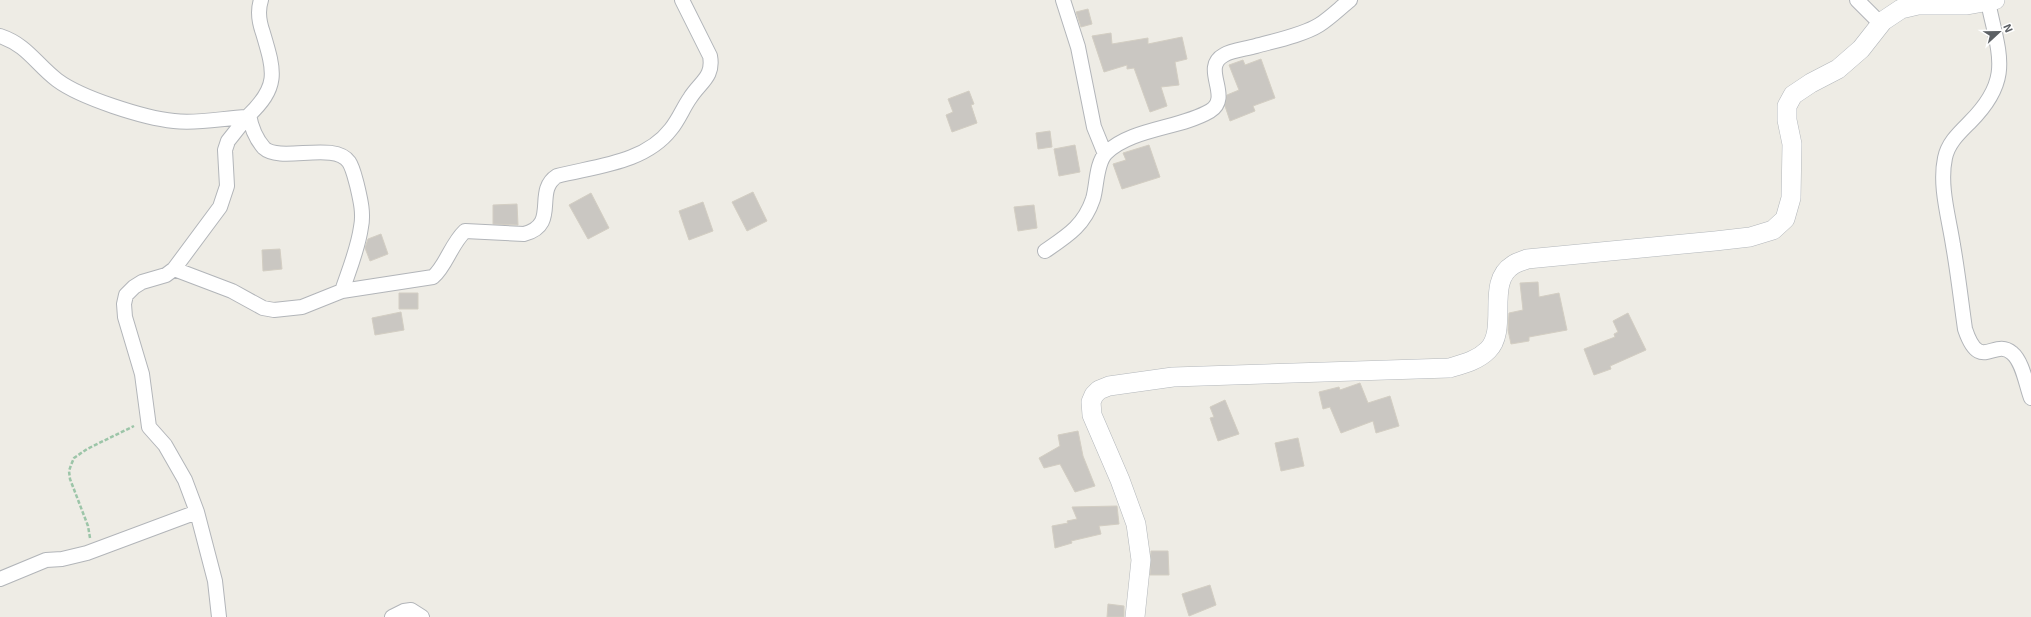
<svg xmlns="http://www.w3.org/2000/svg" width="2031" height="617" font-family="'Exo 2',sans-serif">
<style>
.building{fill:#cac7c2;stroke:#d3cec3}
.lines{fill:none;stroke-linecap:round;stroke-linejoin:round}
.street-casing{stroke:#b2b5b9;stroke-width:16}
.secondary-casing{stroke:#b3b7bb;stroke-width:20}
.path{stroke:#9cc5a8;stroke-width:2.5;stroke-dasharray:4 2;stroke-linecap:butt}
.street{stroke:#fff;stroke-width:14}
.secondary{stroke:#fff;stroke-width:19}
</style>
<rect width="100%" height="100%" fill="#eeece5"/>
<path class="building" d="M1088 9 1092 24 1081 27 1076 12Z
M1111 33 1112 44 1148 38V44L1182 37 1187 59 1175 62 1179 85 1161 87 1167 106 1150 112 1134 68 1127 69V65L1104 72 1092 36Z
M1261 59 1275 98 1253 106 1255 111 1230 121 1225 106 1227 95 1239 90 1229 65 1243 60 1245 65Z
M969 91 974 104 971 105 977 123 952 132 946 115 953 112 948 99Z
M1050 131 1052 147 1038 149 1036 133Z
M1075 145 1080 172 1059 176 1054 149Z
M1149 145 1160 177 1122 189 1113 164 1126 160 1123 153Z
M753 192 767 221 747 231 732 202Z
M591 193 609 228 588 239 569 205Z
M703 202 713 231 689 240 679 211Z
M517 204 518 225 493 224V205Z
M1034 205 1037 228 1018 231 1014 207Z
M381 234 388 254 370 261 365 248 368 239Z
M280 249 282 269 263 271 262 250Z
M1538 282 1539 297 1559 293 1567 330 1529 337V341L1511 344 1508 330 1509 313 1523 310 1520 283Z
M399 293H418V309H399Z
M401 312 404 330 375 335 372 318Z
M1628 313 1646 350 1610 366 1611 369 1594 375 1584 349 1615 337 1614 334 1618 332 1613 321Z
M1360 383 1368 403 1390 396 1399 426 1376 433 1373 421 1341 433 1330 407 1323 409 1319 392 1339 387 1340 390Z
M1225 400 1239 434 1218 441 1210 418 1214 417 1210 407Z
M1078 431 1083 456 1095 486 1075 492 1060 464 1044 468 1039 458 1060 446 1058 435Z
M1298 438 1304 466 1281 471 1275 443Z
M1117 506 1119 524 1099 526 1101 534 1071 541 1072 543 1055 548 1052 526 1068 523 1067 521 1077 519 1072 507Z
M1151 551H1168L1169 575H1150Z
M1210 585 1216 605 1189 616 1182 594Z
M1108 604 1124 606V617H1107Z"/>
<g class="lines">
<defs>
<path id="street" d="M1063 0 1078 47 1094 127 1105 154
M1857 0 1881 24
M1988 2C1999 55 2013 79 1970 122 1959 133 1948 143 1945 158 1939 186 1949 218 1953 245 1958 273 1961 301 1965 329 1980 374 1994 337 2012 353 2023 362 2026 385 2031 398
M0 36C27 45 36 64 57 80 81 98 144 118 174 121 198 124 223 118 247 117 279 87 275 73 263 33 259 22 257 12 261 0
M249 115C251 126 256 139 264 148 280 163 335 141 349 162 353 168 355 178 357 185 360 198 364 213 361 227 358 249 349 270 342 291
M1045 251C1067 236 1084 226 1093 199 1097 186 1096 163 1106 153 1132 128 1179 129 1210 111 1233 97 1200 68 1224 55 1232 50 1246 49 1256 46 1274 41 1303 35 1319 25 1330 18 1340 8 1350 0
M174 269 232 291 263 308 274 310 302 307 342 291 433 277C446 266 451 244 465 231L524 234C560 225 533 191 557 176 596 166 645 163 671 129 679 119 683 108 690 98 700 82 714 77 710 56L682 0
M0 579 46 560 62 559 87 553 197 512
M219 617 215 581 197 512 185 480 165 445 149 427 142 374 125 317 124 304 126 295 134 287 142 282 166 275 174 269 220 207 227 186 225 150 228 141 247 117
M392 617 404 611 411 610 422 617"/>
<path id="secondary" d="M1135 617 1141 560 1136 524 1120 480 1092 415 1091 402 1094 395 1099 390 1109 386 1173 377 1449 368C1463 364 1477 361 1488 350 1509 329 1485 282 1513 265 1517 262 1523 261 1527 259L1715 241 1750 237 1773 230 1785 219 1791 198 1792 144 1787 120V106L1793 95 1811 83 1838 69 1861 49 1883 21 1901 9 1918 5H1967L1995 0"/>
</defs>
<use href="#street" class="street-casing"/>
<use href="#secondary" class="secondary-casing"/>
<path class="path" d="M90 538 88 526 70 479 69 471 71 465 74 458 87 449 134 426"/>
<use href="#street" class="street"/>
<use href="#secondary" class="secondary"/>
</g>
<g transform="translate(1999 32) rotate(68)" stroke="#ffffff" stroke-width="3" paint-order="stroke">
<path d="M0-3L7 15L0 10L-7 15Z" fill="#5c6064"/>
<text y="-6" font-size="11" font-weight="bold" text-anchor="middle" fill="#5c6064">N</text>
</g>
</svg>
